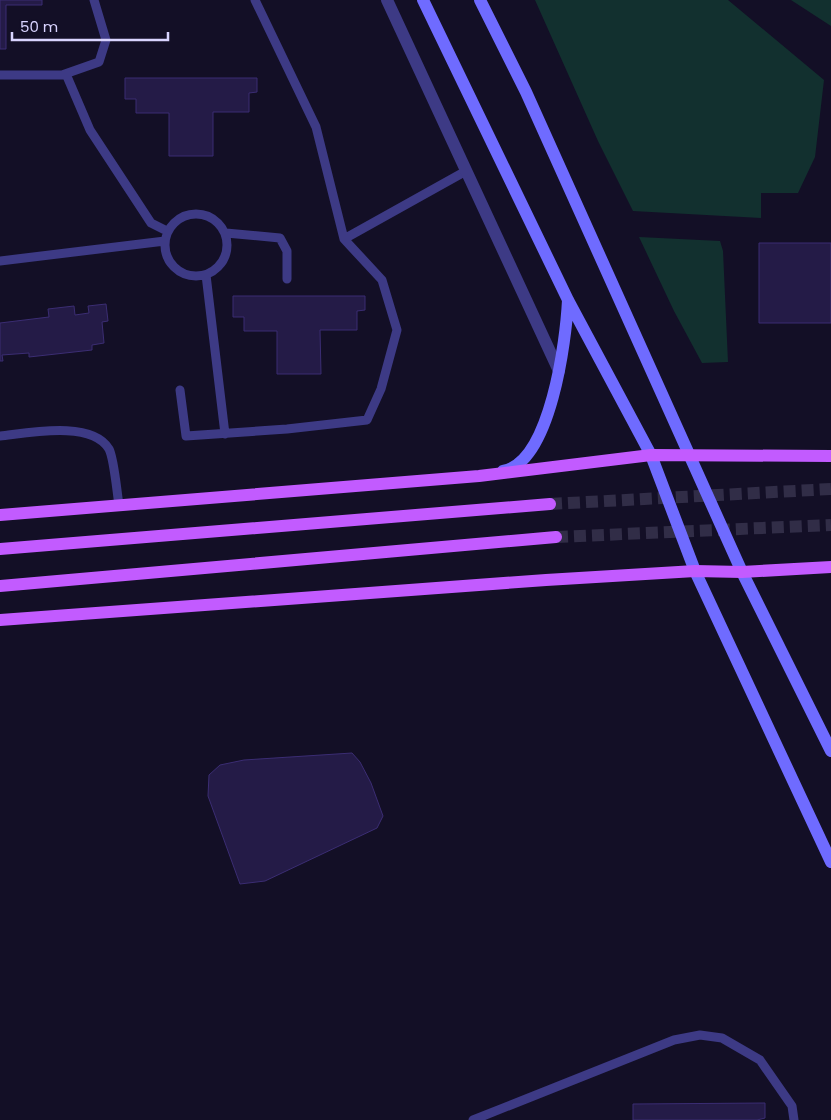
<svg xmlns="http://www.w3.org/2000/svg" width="831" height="1120" font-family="Poppins,sans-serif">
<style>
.green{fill:#12302f}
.building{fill:#241b47;stroke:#3b2d73}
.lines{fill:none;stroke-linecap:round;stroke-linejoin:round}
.primary-tunnel{stroke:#312d47;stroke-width:12;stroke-dasharray:12 6;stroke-linecap:butt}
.lane{stroke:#3d3a85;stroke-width:9}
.street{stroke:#3d3a85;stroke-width:12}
.secondary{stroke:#6f6bff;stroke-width:12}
.primary{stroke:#c25bff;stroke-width:12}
</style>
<rect width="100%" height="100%" fill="#130f26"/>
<path class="green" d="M535 0H728L824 80 815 157 798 193H761V218L633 211 598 141Z
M791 0H831V26Z
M639 237 720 241 723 251 728 362 702 363 674 311Z"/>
<path class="building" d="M0 0H42V5H6V49H0Z
M125 78H257V92L249 93V112H213V156H169V113H136V99H125Z
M759 243H831V323H759Z
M233 296H365V310L357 311V330H320L321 374H277V331H244V317H233Z
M106 304 108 321 102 322 104 343 92 345V350L29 357V353L2 355 3 361H0V323L49 317 48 309 74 306 75 315 89 313 88 306Z
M352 753 360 762 371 783 383 816 377 828 265 881 240 884 208 796 209 775 220 765 244 760Z
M765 1103V1118L757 1120H633V1104Z"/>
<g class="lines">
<path class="primary-tunnel" d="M550 504 831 489
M556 537 831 525"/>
<path class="lane" d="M255 0 316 127 344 239 466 171
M66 74 90 130 151 223 167 231
M0 75H62L99 62 106 40 94 0
M165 245a31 31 0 1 1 62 0a31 31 0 1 1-62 0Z
M226 233 280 238 287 251V279
M0 261 165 241
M206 275 225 434
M180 390 186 436 287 429 367 420 381 389 397 330 382 280 344 239
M0 436C28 433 92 420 109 449 114 458 117 493 119 505
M473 1120 674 1040 700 1035 722 1038 760 1060 792 1106 794 1120"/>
<path class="street" d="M387 0 559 371"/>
<path class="secondary" d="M423 0 568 300 651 455 695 571 831 862
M480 0 526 92 742 572 831 751
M503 471C551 462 566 340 568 300"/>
<path class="primary" d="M0 515 479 476 651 455 831 456
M0 549 550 504
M0 586 556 537
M0 620 546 580 695 571 742 572 831 567"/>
</g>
<path d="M12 32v8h156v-8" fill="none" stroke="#d9d4ff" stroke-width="2.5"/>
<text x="20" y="32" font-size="15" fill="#d9d4ff" stroke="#130f26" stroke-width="4" paint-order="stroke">50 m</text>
</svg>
